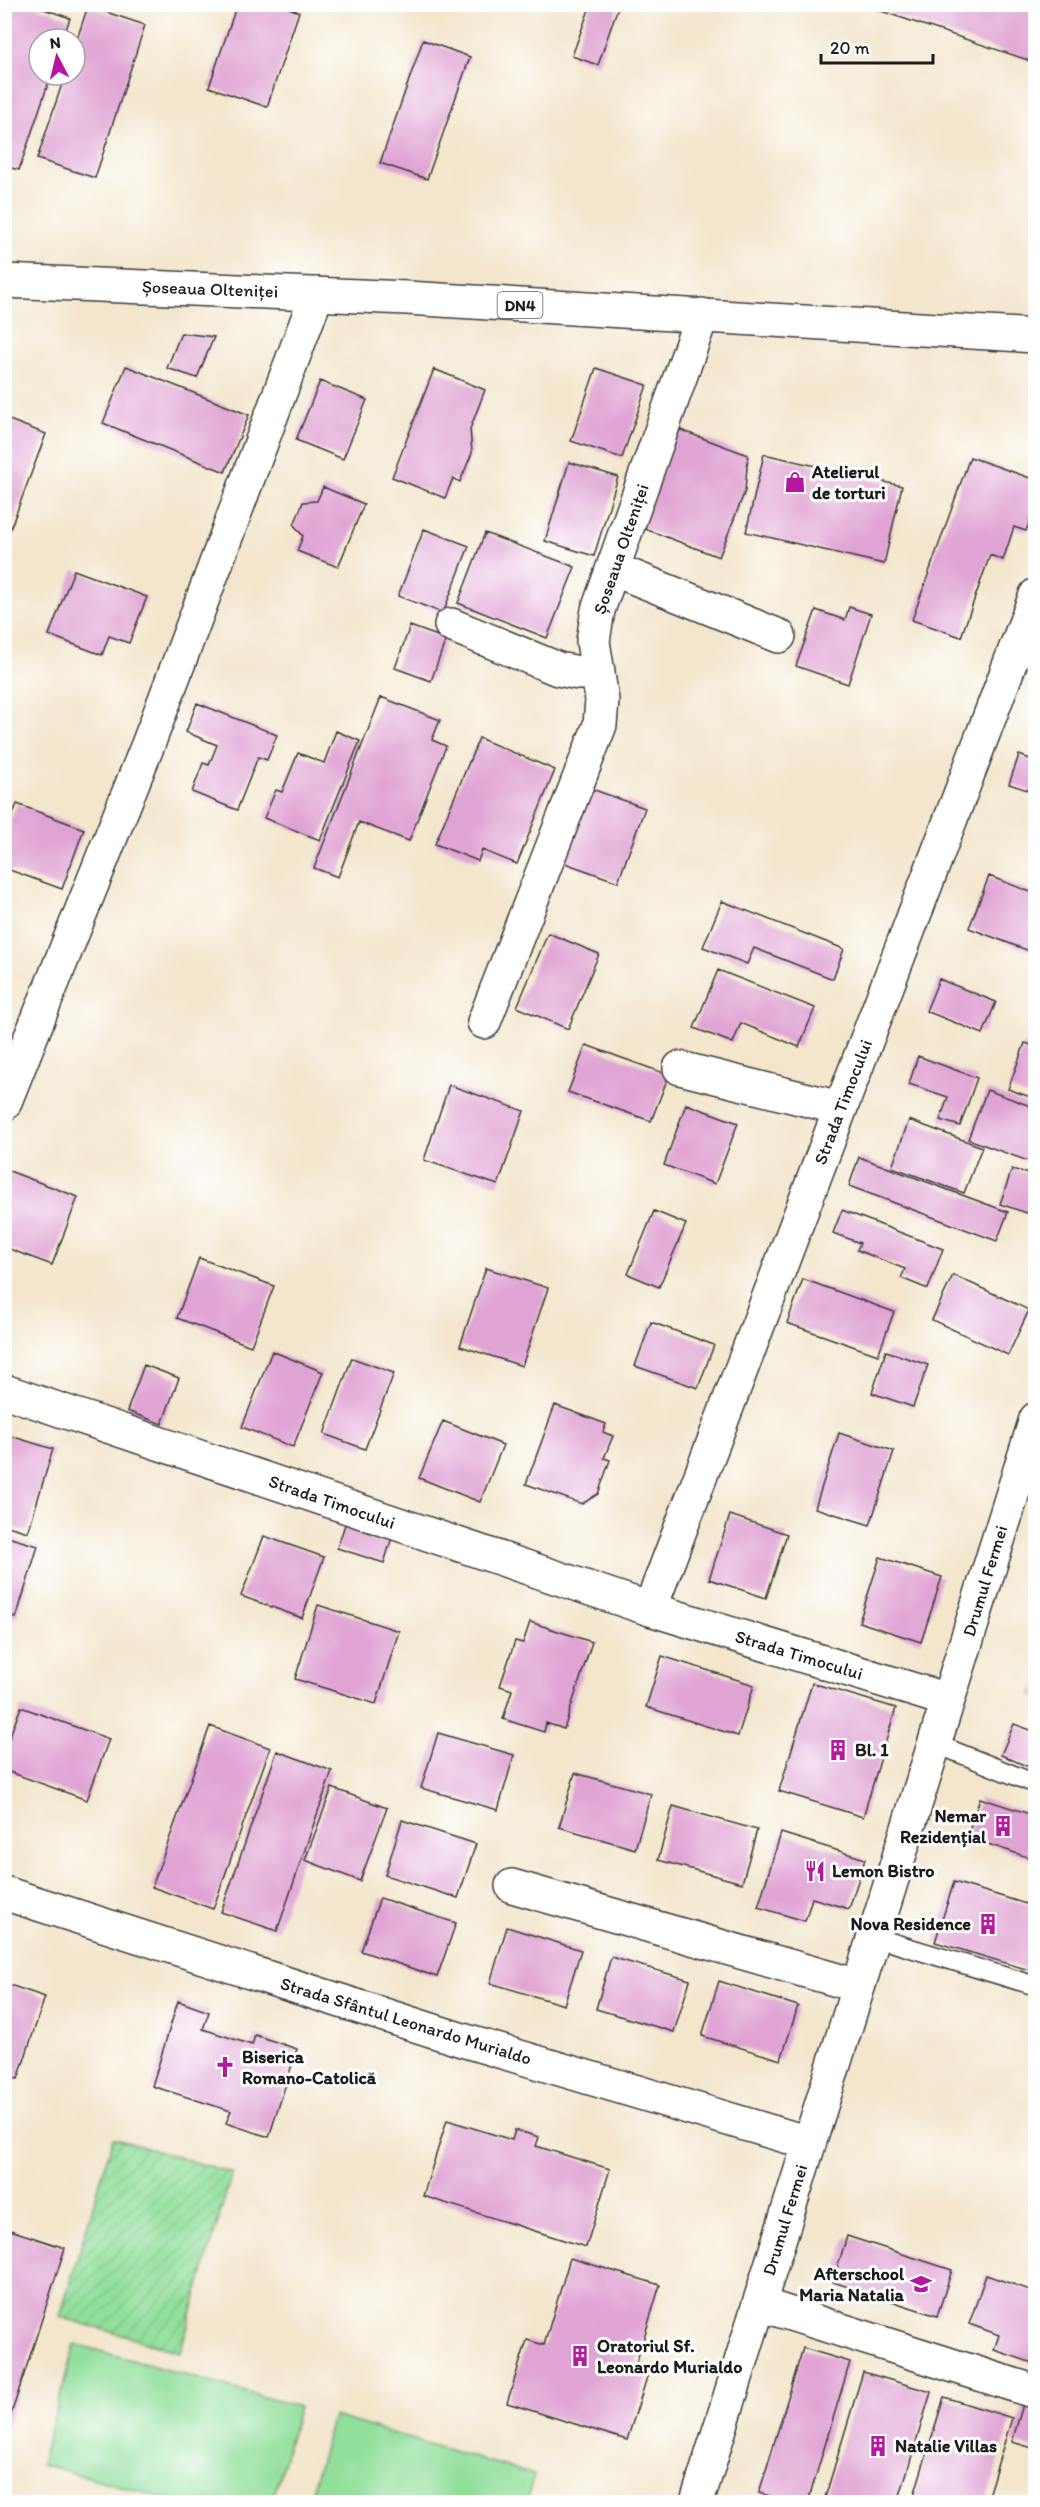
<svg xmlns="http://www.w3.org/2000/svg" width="1040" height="2507" font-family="Itim,sans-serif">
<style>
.grass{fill:#92df9c;stroke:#577e5c;stroke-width:1.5}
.garden{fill:url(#garden-furrows);stroke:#577e5c;stroke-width:1.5}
.building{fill:#e0a4d4}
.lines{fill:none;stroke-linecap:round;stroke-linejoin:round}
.service-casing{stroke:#3c3a37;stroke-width:21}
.minor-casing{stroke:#3c3a37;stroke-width:36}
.tertiary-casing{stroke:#3c3a37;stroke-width:36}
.primary-casing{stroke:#3c3a37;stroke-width:36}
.service{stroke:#fff;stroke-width:18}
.minor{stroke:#fff;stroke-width:33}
.tertiary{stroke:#fff;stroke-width:33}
.primary{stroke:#fff;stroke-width:33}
.labels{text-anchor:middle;stroke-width:6;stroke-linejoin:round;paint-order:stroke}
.shield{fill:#fff;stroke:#606060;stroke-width:1.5}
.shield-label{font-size:16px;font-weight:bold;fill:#1c1c1c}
.street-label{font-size:18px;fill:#1c1c1c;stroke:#fff}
.poi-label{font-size:18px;font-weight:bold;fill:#1c1c1c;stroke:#fff;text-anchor:start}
</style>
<defs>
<pattern id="garden-furrows" width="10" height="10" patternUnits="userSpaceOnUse" patternTransform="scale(1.5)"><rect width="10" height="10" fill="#92df9c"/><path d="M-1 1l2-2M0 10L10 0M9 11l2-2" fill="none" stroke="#7dbf86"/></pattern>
</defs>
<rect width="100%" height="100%" fill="#fff"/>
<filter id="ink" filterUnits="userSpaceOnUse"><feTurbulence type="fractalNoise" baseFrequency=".0167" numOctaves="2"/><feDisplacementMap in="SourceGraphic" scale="12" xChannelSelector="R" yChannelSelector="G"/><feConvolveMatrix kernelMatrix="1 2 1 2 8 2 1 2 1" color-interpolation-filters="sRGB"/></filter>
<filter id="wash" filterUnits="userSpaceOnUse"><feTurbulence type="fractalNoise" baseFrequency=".008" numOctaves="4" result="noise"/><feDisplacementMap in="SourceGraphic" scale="24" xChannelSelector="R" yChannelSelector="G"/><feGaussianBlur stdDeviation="1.35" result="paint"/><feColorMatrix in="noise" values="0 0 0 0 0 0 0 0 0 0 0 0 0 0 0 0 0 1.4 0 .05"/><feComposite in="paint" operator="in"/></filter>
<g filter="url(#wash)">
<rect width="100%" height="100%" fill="#f3e6cd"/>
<path class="grass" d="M75 2344 299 2407 272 2502H177L41 2464Z
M333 2416 534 2475 526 2502H308Z"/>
<path class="garden" d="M113 2138 232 2173 180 2352 60 2317Z"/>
<g id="blocks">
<path class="building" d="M4 4H29L70 18 63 39H39V75H51L19 170 4 166Z
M237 4H279L299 12 267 107 209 87Z
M591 4H619L598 65 572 56Z
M860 4H1036V57L1034 62Z
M88 6 145 25 95 178 37 159 65 75H75V45Z
M423 40 470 57 427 179 380 163Z
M181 333 214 337 197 378 167 368Z
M126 366 249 415 225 472 103 423Z
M596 368 647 385 622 458 571 441Z
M434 369 485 390 470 429 472 453 460 482 453 478 445 498 392 477Z
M320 381 367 400 343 459 296 440Z
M4 418 46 434 5 543H4Z
M678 429 748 455 745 491 719 557 640 527Z
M764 454 902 486 884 564 746 532Z
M970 457 1036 480V504L1026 531 1014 527 1003 560 990 555 961 637 912 620Z
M569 462 618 477 594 556 545 541Z
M323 487 364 504 338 567 297 551 303 536 294 525 303 502 317 501Z
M424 529 469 546 443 613 398 596Z
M485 533 575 567 547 638 458 603Z
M74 570 147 597 129 643 109 636 102 655 49 635Z
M849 607 871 614 848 684 796 666 816 610 845 620Z
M410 626 446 639 431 681 395 668Z
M381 697 440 720 432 740 446 746 409 841 359 822 338 877 314 868Z
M197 703 277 735 267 760 258 757 237 810 192 792 203 763 209 765 217 745 186 732Z
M336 731 360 741 320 840 264 818 276 790 282 792 298 753 324 763Z
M479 738 555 770 517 864 482 850 478 861 435 844Z
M1019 755 1036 761V793L1009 784Z
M589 788 645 808 618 882 562 862Z
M17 804 84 829 62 889 4 868V837Z
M989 876 1036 894V943L1032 952 969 928Z
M722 901 844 949 833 979 754 948 747 964 703 947Z
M548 933 599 954 568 1029 517 1007Z
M718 970 815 1008 799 1047 741 1023 733 1043 694 1028Z
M939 979 996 1002 983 1034 926 1011Z
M1025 1043 1036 1046V1099L1008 1089Z
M586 1045 669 1075 651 1121 568 1092Z
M918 1056 977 1078 960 1126 940 1120 948 1097 909 1084Z
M449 1085 524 1111 498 1185 424 1160Z
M987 1090 1036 1108V1164L968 1139Z
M686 1104 738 1123 715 1184 664 1165Z
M909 1120 982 1147 964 1193 892 1167Z
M859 1157 1008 1212 997 1241 849 1186Z
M4 1169 78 1197 52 1265 4 1247Z
M1012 1169 1036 1176V1216L1000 1204Z
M842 1210 943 1249 928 1289 901 1278 905 1269 857 1250 860 1243 833 1233Z
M654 1211 686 1224 659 1287 628 1274Z
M199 1258 274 1286 251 1346 177 1318Z
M486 1268 548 1288 522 1366 460 1346Z
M953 1275 1029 1310 1008 1355 932 1320Z
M803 1279 894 1312 878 1355 787 1323Z
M651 1322 714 1345 698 1388 635 1366Z
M272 1351 323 1372 293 1447 242 1427Z
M886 1351 928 1365 913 1407 872 1393Z
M352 1358 394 1373 365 1449 324 1434Z
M144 1365 179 1378 162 1424 127 1411Z
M555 1405 606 1424 603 1432 613 1436 604 1458 610 1460 598 1494 582 1504 526 1484Z
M443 1421 503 1445 480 1502 419 1478Z
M839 1433 894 1451 870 1525 815 1508Z
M4 1434 53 1449 28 1532 4 1525Z
M349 1513 395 1528 384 1563 337 1548Z
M730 1515 787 1534 766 1598 709 1579Z
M4 1536 38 1546 16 1618 4 1615Z
M264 1536 324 1557 302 1618 241 1596Z
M880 1557 942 1577 921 1642 859 1622Z
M318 1605 399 1631 376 1704 295 1679Z
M530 1622 592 1642 564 1729 546 1723 544 1732 503 1719 512 1690 500 1686 515 1641 523 1643Z
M662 1656 754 1685 738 1736 646 1707Z
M812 1683 896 1708 863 1817 779 1791Z
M1036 1684V1698L1030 1695Z
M21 1707 109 1739 87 1800 4 1770V1751Z
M1014 1724 1036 1732V1770L1001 1755Z
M210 1726 270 1748 213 1909 152 1887Z
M438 1733 514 1755 498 1810 421 1788Z
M277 1751 332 1771 277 1931 221 1912Z
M575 1773 651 1794 635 1849 559 1827Z
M332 1788 387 1808 360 1881 305 1860Z
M980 1798 1036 1816V1860L967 1837Z
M673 1806 757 1830 742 1883 658 1860Z
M402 1820 476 1844 458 1898 385 1875Z
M781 1833 865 1859 849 1909 812 1898 805 1921 758 1907Z
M954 1882 1036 1907V1972L935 1942Z
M380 1898 456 1923 437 1977 361 1951Z
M507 1927 581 1950 564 2005 490 1983Z
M611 1957 690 1980 674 2032 596 2009Z
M719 1981 798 2006 781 2060 702 2036Z
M4 1983 45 1997 18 2079 4 2075Z
M178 2001 209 2012 203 2029 252 2045 255 2035 297 2049 269 2137 226 2123 231 2111 152 2086Z
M447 2120 512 2140 515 2130 539 2137 536 2146 610 2169 586 2247 423 2196Z
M4 2228 65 2248 5 2433H4Z
M847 2236 952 2270 937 2316 833 2282Z
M570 2258 660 2285 635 2367 649 2371 627 2440 507 2403 527 2340 544 2345Z
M986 2275 1036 2292V2364L994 2350 999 2335 969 2324Z
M803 2348 850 2362 808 2502H791L759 2493Z
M863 2372 931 2392 898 2502H831L824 2501Z
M944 2397 1012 2418 986 2502H912Z
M1024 2401 1036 2405V2449L1012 2442Z"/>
</g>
</g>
<g filter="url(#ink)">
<use href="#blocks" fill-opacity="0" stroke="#3c3a37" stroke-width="1.5"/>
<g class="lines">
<defs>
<path id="service" d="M934 1743 1036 1784
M874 1937 1036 1986"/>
<path id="minor" d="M613 569 779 636
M451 625 558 669 579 673 598 671
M484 1022 600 725 602 700 593 641 598 610 702 315
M680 1068 840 1108
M4 1104 149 742 317 294
M4 1391 650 1609 947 1700
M650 1609 1036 595
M512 1886 858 1986
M4 1893 459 2039 809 2143
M759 2304 1036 2392"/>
<path id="tertiary" d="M697 2502 1036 1419"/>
<path id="primary" d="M4 281 407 298 1036 336"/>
</defs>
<use href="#service" class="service-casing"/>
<use href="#minor" class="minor-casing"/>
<use href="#tertiary" class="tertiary-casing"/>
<use href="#primary" class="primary-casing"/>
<use href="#service" class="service"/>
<use href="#minor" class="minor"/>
<use href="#tertiary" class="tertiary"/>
<use href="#primary" class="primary"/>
</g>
</g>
<defs>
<symbol id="shop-bare" viewBox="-9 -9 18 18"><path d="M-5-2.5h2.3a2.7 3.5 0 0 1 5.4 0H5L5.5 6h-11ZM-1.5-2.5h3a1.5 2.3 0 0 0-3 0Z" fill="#b5179e" stroke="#fff" stroke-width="2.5" paint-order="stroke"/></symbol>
<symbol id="building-bare" viewBox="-9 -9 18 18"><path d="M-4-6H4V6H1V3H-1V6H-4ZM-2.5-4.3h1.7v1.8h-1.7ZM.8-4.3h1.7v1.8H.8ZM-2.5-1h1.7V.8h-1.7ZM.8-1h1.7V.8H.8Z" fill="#b5179e" stroke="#fff" stroke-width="2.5" paint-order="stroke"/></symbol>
<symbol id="restaurant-bare" viewBox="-9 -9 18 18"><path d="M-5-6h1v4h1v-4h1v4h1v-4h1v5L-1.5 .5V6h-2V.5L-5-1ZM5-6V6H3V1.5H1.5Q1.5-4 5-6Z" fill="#b5179e" stroke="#fff" stroke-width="2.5" paint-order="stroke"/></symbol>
<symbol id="church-bare" viewBox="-9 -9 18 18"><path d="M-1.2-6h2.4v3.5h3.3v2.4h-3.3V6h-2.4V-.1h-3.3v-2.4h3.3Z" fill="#b5179e" stroke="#fff" stroke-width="2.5" paint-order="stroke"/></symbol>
<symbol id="school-bare" viewBox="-9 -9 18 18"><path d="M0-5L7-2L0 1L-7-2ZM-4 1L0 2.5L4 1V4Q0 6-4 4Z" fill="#b5179e" stroke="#fff" stroke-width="2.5" paint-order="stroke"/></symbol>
</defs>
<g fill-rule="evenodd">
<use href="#shop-bare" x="780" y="467" width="30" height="30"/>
<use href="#building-bare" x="823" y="1735" width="30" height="30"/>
<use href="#building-bare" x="988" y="1811" width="30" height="30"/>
<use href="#restaurant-bare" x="800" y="1856" width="30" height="30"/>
<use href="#building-bare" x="973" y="1909" width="30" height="30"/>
<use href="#church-bare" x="210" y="2052" width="30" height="30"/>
<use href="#school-bare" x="906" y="2269" width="30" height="30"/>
<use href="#building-bare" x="565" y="2341" width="30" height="30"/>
<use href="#building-bare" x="863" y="2431" width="30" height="30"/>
</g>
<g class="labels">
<rect class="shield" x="497.5" y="292" width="45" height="26" rx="4.5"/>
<g class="shield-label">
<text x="520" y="311">DN4</text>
</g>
<g class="street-label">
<text transform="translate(210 289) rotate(2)" y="6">Șoseaua Olteniței</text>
<text transform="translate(621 549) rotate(-71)" y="6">Șoseaua Olteniței</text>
<text transform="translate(843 1102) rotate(-69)" y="6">Strada Timocului</text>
<text transform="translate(332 1502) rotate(19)" y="6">Strada Timocului</text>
<text transform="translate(985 1581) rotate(-73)" y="6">Drumul Fermei</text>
<text transform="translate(799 1655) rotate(17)" y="6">Strada Timocului</text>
<text transform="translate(406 2021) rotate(17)" y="6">Strada Sfântul Leonardo Murialdo</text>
<text transform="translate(785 2220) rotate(-73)" y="6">Drumul Fermei</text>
</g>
<g class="poi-label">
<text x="812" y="478">Atelierul<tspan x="812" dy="21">de torturi</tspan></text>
<text x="855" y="1756">Bl. 1</text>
<text x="986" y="1822" text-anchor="end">Nemar<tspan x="986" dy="21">Rezidențial</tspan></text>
<text x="832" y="1877">Lemon Bistro</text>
<text x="971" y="1930" text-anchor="end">Nova Residence</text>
<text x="242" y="2063">Biserica<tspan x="242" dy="21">Romano-Catolică</tspan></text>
<text x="904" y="2280" text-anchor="end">Afterschool<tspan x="904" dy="21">Maria Natalia</tspan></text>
<text x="597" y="2352">Oratoriul Sf.<tspan x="597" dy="21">Leonardo Murialdo</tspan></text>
<text x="895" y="2452">Natalie Villas</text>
</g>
</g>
<rect width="1040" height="2507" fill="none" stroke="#fff" stroke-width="24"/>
<g transform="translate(57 57) rotate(353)"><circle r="28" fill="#ffffff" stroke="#a4a4a4" stroke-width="1.5"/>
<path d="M0-4.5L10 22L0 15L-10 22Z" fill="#b5179e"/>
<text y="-9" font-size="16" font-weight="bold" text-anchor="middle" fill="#1c1c1c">N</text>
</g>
<path d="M821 54v9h112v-9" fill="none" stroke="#1c1c1c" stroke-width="3"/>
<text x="830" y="54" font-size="18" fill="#1c1c1c" stroke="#ffffff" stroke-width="4.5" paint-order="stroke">20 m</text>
</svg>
